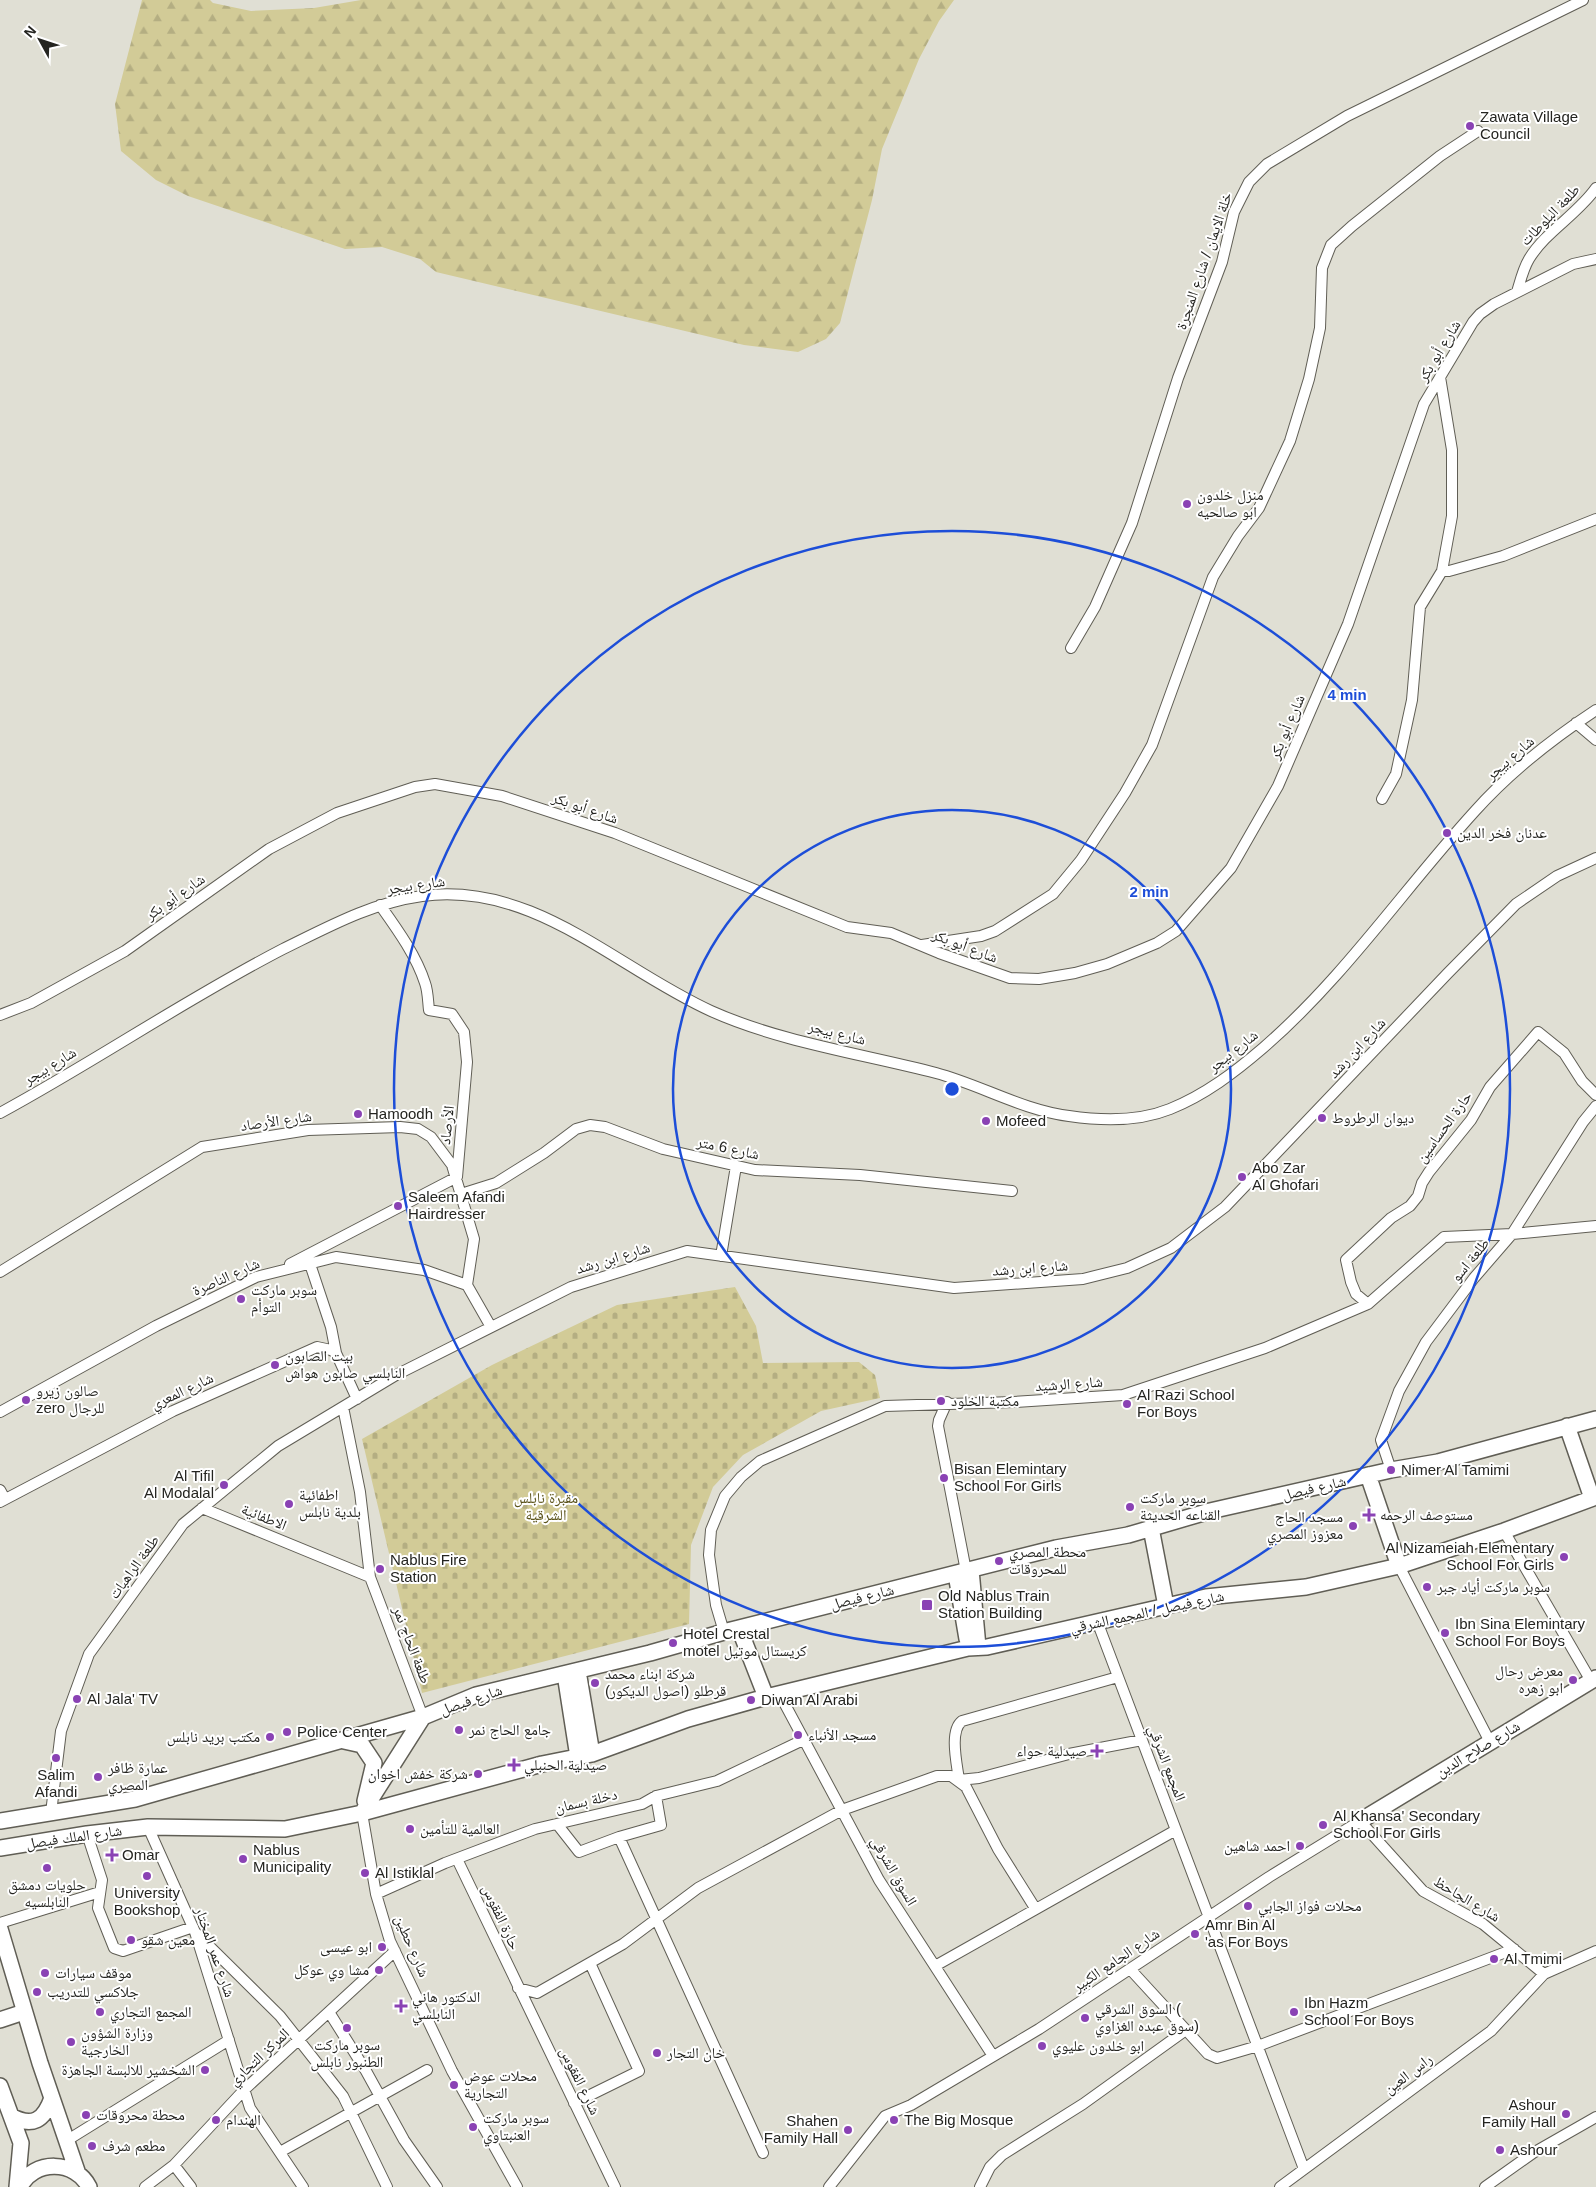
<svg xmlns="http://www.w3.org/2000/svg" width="1596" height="2187" font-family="Arial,'Noto Naskh Arabic',sans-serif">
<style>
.forest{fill:url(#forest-firs)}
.cemetery{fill:url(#cemetery-stones)}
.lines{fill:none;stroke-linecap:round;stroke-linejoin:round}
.street-casing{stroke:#605e55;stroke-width:12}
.secondary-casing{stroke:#605e55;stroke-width:18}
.street{stroke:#fff;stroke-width:10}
.secondary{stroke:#fff;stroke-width:15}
.ring{fill:none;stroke:#1d4ed8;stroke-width:2.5}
.poi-dot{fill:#8a42b4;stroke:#fff;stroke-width:2}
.labels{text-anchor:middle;stroke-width:4;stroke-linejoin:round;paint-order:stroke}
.poi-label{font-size:15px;fill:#242420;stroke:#fff;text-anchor:start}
.street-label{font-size:15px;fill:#242420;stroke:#fff}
.park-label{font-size:15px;fill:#5a5219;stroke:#fff}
.centre{fill:#1d4ed8;stroke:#fff;stroke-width:2.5}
.ring-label{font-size:15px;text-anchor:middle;font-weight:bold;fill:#1d4ed8;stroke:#fff;stroke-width:4;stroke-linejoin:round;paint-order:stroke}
</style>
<defs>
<pattern id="forest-firs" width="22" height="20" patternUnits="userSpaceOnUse" patternTransform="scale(1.25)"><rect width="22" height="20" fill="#d2cb97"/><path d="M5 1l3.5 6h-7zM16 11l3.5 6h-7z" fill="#b4ae82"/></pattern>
<pattern id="cemetery-stones" width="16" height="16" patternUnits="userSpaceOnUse" patternTransform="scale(1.25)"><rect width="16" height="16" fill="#d2cb97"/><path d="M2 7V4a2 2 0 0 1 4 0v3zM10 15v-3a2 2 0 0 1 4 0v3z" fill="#b4ae82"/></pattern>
</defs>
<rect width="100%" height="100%" fill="#e0dfd4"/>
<path class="forest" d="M142 0H210L213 3 251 11 314 8 361 0H954L939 21 919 59 882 149 872 200 840 323 826 339 798 352 744 345 436 272 420 259 382 247 345 249 188 196 156 180 121 151 115 104Z"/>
<path class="cemetery" d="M735 1287 756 1326 763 1363 859 1362 875 1375 880 1398 821 1411 743 1455 713 1487 691 1545 689 1624 422 1693 362 1439 492 1365 617 1305Z"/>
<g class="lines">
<defs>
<path id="street" d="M1517 292C1520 282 1523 269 1529 259 1546 231 1577 215 1596 188
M1442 571H1449L1503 556 1596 519
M1071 648 1095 607 1132 523 1178 378 1222 262 1234 212 1249 182 1267 164 1347 116 1583 0
M1576 723 1596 740
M1382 799 1396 774 1412 700 1420 607 1442 571 1452 516V450L1440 377
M922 945 981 936 995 931 1053 894 1081 860 1125 793 1152 745 1213 577 1238 536 1259 508 1290 441 1309 379 1320 328 1322 268 1331 245 1352 226 1440 156 1478 131
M0 1015 31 1003 125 951 269 849 337 813 415 787 435 784 502 796 615 833 847 927 891 933 939 953 1010 978 1039 979 1075 973 1107 964 1157 943 1176 931 1231 868 1278 786 1348 624 1424 404 1473 322 1480 314 1494 304 1573 264 1596 259
M0 1113C96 1061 186 999 283 949 328 927 371 903 422 896 534 881 616 968 711 1011 780 1042 863 1054 936 1073 981 1085 1022 1110 1069 1116 1103 1121 1138 1122 1170 1109 1205 1095 1235 1072 1263 1048 1344 978 1403 890 1475 811 1510 772 1552 739 1596 710
M461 1194 496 1183 544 1153 576 1129 590 1125 605 1127 663 1149 755 1170 860 1175 1012 1191
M721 1256 736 1166
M290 1264 457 1177 467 1062 464 1032 452 1014 429 1010C428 1002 428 991 425 983 416 955 397 929 380 905
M310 1264 331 1327 336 1353
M0 1272 202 1147 308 1130 400 1127 418 1129 431 1137 452 1165 474 1239 467 1285
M1368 1304 1356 1294 1351 1282 1346 1260 1391 1218 1410 1206 1418 1196 1422 1183 1429 1172 1471 1120 1490 1087 1538 1032 1564 1053 1582 1081 1596 1095
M947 1402 939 1420 938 1426 966 1571
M343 1407 360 1492 370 1577 423 1717
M0 1412 156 1326 256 1277 336 1257 424 1270 467 1285 491 1327
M1391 1470 1381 1440 1399 1391 1426 1342 1474 1278 1512 1234 1583 1122 1596 1106
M0 1490 5 1499
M0 1502 173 1411 317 1347 331 1350 336 1353 357 1399
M202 1508 370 1577
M1504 1531 1591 1681
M1399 1566 1490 1742
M1097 1621 1304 2169
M724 1632 716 1605 709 1555 711 1530 725 1496 741 1477 760 1461 885 1406 1014 1402 1123 1395 1265 1348 1368 1304 1444 1237 1512 1234 1596 1226
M1118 1677 962 1721C949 1731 957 1764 959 1780L979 1778 1069 1754 1142 1740
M780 1695 879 1880 993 2056
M51 1813 61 1731 89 1654 183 1524 278 1446 396 1375 571 1287 687 1251 954 1288 1083 1279 1127 1268 1171 1248 1225 1207 1448 973 1516 904 1557 876 1596 858
M362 1813 376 1894 390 1941 452 2071 517 2187
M557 1824 579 1852 619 1837 763 2153
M148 1827 195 1932 250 2108 303 2187
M87 1834 102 1880 98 1908 114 1948 123 1951 193 1927
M619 1837 661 1825 656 1796
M457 1859 615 2187
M376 1894 445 1863 535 1829 642 1804 656 1796 717 1781 803 1740
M0 1923 100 1892
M196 1933 280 2016 343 2096 387 2187
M935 1966 1176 1830
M1130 1969 1208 2054 1217 2058 1258 2046 1514 1949
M518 1988 537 1993 623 1944 698 1888 842 1810 937 1776H951L966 1787 998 1849 1035 1908
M329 2012 366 2071 404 2140 437 2187
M574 2103 639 2071 590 1963
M66 2141 229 2040
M280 2152 427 2070
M174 2165 191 2187
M145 2187 174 2165 244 2090 395 1951
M829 2187 885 2116 911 2105 1039 2029 1269 1877 1360 1821 1423 1891 1483 1924 1544 1974
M980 2187 990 2167 1002 2155 1083 2104 1186 2030
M1280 2187 1491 2031 1544 1974 1596 1951
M1485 2187 1533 2153 1596 2117"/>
<path id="secondary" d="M1567 1426 1592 1498
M1368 1475 1399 1566
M1151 1528 1166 1606
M971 1570 978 1647
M956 1574 967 1639
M739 1628 766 1697
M578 1671 592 1754
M565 1674 578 1757
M344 1741 362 1745 374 1763 365 1801
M362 1813 423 1717
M0 1821 135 1799 423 1717 476 1695 650 1653 731 1630 1056 1548 1128 1535 1210 1511 1391 1470 1438 1462 1596 1419
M1360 1821 1596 1678
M0 1848 87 1834 148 1827 285 1829 362 1813 542 1764 592 1754 688 1719 766 1697 968 1648 987 1647 1206 1597 1306 1587 1399 1566 1504 1531 1596 1497
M0 1929 40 2063 78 2174
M0 2020 24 2012
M0 2086 21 2143 17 2187
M11 2116C33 2128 44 2120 52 2098
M20 2187C33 2159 76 2160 89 2187"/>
</defs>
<use href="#street" class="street-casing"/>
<use href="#secondary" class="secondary-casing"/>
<use href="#street" class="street"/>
<use href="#secondary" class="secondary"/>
</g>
<g class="ring">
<circle cx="952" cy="1089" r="279"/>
<circle cx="952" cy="1089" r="558"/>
</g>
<g class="poi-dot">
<circle cx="1470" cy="126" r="5"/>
<circle cx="1187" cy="504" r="5"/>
<circle cx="1447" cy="833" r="5"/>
<circle cx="358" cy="1114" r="5"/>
<circle cx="1322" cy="1118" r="5"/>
<circle cx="986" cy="1121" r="5"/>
<circle cx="1242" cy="1177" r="5"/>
<circle cx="398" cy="1206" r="5"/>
<circle cx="241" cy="1299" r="5"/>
<circle cx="275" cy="1365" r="5"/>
<circle cx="26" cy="1400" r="5"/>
<circle cx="941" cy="1401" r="5"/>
<circle cx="1127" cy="1404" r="5"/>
<circle cx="1391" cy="1470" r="5"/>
<circle cx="944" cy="1478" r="5"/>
<circle cx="224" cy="1485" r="5"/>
<circle cx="289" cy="1504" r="5"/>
<circle cx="1130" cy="1507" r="5"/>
<path d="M1366.5 1507.5h5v5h5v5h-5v5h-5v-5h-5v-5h5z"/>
<circle cx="1353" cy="1526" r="5"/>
<circle cx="1564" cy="1557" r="5"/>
<circle cx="999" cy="1561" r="5"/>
<circle cx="380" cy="1569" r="5"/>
<circle cx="1427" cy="1587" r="5"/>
<rect x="921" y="1599" width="12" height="12" rx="2.5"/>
<circle cx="1445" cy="1633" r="5"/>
<circle cx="673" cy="1643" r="5"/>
<circle cx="1573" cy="1680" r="5"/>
<circle cx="595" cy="1683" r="5"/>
<circle cx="77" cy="1699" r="5"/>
<circle cx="751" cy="1700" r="5"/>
<circle cx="459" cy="1730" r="5"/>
<circle cx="287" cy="1732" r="5"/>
<circle cx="798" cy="1735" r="5"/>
<circle cx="270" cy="1737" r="5"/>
<path d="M1094.5 1743.5h5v5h5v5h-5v5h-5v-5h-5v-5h5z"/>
<circle cx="56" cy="1758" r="5"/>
<path d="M511.5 1757.5h5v5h5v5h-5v5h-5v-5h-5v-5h5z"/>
<circle cx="478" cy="1774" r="5"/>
<circle cx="98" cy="1777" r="5"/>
<circle cx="1323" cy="1825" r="5"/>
<circle cx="410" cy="1829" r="5"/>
<circle cx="1300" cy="1846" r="5"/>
<path d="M109.5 1847.5h5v5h5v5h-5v5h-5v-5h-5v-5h5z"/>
<circle cx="243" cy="1859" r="5"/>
<circle cx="47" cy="1868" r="5"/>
<circle cx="365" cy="1873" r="5"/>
<circle cx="147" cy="1876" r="5"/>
<circle cx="1248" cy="1906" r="5"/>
<circle cx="1195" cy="1934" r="5"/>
<circle cx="131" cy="1940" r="5"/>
<circle cx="382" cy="1947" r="5"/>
<circle cx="1494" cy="1959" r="5"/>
<circle cx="379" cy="1970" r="5"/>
<circle cx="45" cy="1973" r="5"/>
<circle cx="37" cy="1992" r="5"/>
<path d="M398.5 1998.5h5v5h5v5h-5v5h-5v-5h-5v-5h5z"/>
<circle cx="100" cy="2012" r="5"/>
<circle cx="1294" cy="2012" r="5"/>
<circle cx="1085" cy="2018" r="5"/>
<circle cx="347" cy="2028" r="5"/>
<circle cx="71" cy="2042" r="5"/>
<circle cx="1042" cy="2046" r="5"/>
<circle cx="657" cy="2053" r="5"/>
<circle cx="205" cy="2070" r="5"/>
<circle cx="454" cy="2085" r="5"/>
<circle cx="1566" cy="2114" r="5"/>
<circle cx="86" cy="2115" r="5"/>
<circle cx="216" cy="2120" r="5"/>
<circle cx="894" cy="2120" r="5"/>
<circle cx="473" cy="2127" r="5"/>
<circle cx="848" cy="2130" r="5"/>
<circle cx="92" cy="2146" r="5"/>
<circle cx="1500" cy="2150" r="5"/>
</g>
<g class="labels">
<g class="poi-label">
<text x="1480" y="122">Zawata Village<tspan x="1480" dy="17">Council</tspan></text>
<text x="1197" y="500">منزل خلدون<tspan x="1197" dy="17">ابو صالحيه</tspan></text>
<text x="1457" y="838">عدنان فخر الدين</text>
<text x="368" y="1119">Hamoodh</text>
<text x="1332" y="1123">ديوان الرطروط</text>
<text x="996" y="1126">Mofeed</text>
<text x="1252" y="1173">Abo Zar<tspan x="1252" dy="17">Al Ghofari</tspan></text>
<text x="408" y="1202">Saleem Afandi<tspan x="408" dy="17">Hairdresser</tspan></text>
<text x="251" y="1295">سوبر ماركت<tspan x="251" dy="17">التوأم</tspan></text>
<text x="285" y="1361">بيت الصابون<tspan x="285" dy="17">النابلسي صابون هواش</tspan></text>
<text x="36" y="1396">صالون زيرو<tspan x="36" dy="17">zero للرجال</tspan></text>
<text x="1137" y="1400">Al Razi School<tspan x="1137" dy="17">For Boys</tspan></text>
<text x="951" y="1406">مكتبة الخلود</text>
<text x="954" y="1474">Bisan Elemintary<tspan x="954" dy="17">School For Girls</tspan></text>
<text x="1401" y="1475">Nimer Al Tamimi</text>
<text x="214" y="1481" text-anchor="end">Al Tifil<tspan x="214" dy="17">Al Modalal</tspan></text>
<text x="299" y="1500">اطفائية<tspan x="299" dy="17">بلدية نابلس</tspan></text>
<text x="1140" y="1503">سوبر ماركت<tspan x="1140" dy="17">القناعه الحديثة</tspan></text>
<text x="1380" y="1520">مستوصف الرحمه</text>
<text x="1343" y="1522" text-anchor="end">مسجد الحاج<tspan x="1343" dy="17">معزوز المصري</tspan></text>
<text x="1554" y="1553" text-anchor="end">Al Nizameiah Elementary<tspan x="1554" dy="17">School For Girls</tspan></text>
<text x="1009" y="1557">محطة المصري<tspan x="1009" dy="17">للمحروقات</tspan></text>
<text x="390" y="1565">Nablus Fire<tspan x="390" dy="17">Station</tspan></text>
<text x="1437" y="1592">سوبر ماركت أياد جبر</text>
<text x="938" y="1601">Old Nablus Train<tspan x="938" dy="17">Station Building</tspan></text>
<text x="1455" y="1629">Ibn Sina Elemintary<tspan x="1455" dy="17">School For Boys</tspan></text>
<text x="683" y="1639">Hotel Crestal<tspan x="683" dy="17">motel كريستال موتيل</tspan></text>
<text x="1563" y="1676" text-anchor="end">معرض رحال<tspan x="1563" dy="17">ابو زهره</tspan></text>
<text x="605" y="1679">شركة ابناء محمد<tspan x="605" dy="17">قرطلو (اصول الديكور)</tspan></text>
<text x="87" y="1704">Al Jala' TV</text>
<text x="761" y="1705">Diwan Al Arabi</text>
<text x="469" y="1735">جامع الحاج نمر</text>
<text x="297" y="1737">Police Center</text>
<text x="808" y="1740">مسجد الأنباء</text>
<text x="260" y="1742" text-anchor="end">مكتب بريد نابلس</text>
<text x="1087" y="1756" text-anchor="end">صيدلية حواء</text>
<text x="524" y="1770">صيدلية الحنبلي</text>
<text x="108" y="1773">عمارة ظافر<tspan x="108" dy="17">المصري</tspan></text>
<text x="468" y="1779" text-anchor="end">شركة خفش اخوان</text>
<text x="56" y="1780" text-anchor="middle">Salim<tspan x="56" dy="17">Afandi</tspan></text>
<text x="1333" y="1821">Al Khansa' Secondary<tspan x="1333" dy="17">School For Girls</tspan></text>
<text x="420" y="1834">العالمية للتأمين</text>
<text x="1290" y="1851" text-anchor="end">احمد شاهين</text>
<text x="253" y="1855">Nablus<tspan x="253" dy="17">Municipality</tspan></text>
<text x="122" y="1860">Omar</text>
<text x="375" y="1878">Al Istiklal</text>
<text x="47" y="1890" text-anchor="middle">حلويات دمشق<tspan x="47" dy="17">النابلسيه</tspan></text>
<text x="147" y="1898" text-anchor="middle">University<tspan x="147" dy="17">Bookshop</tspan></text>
<text x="1258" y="1911">محلات فواز الجابي</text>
<text x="1205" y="1930">Amr Bin Al<tspan x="1205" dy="17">'as For Boys</tspan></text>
<text x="141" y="1945">معين شقو</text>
<text x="372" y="1952" text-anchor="end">ابو عيسى</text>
<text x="1504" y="1964">Al Tmimi</text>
<text x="369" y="1975" text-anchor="end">مشا وي عوكل</text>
<text x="55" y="1978">موقف سيارات</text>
<text x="47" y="1997">جلاكسي للتدريب</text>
<text x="412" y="2002">الدكتور هاني<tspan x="412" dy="17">النابلسي</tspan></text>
<text x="1304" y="2008">Ibn Hazm<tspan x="1304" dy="17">School For Boys</tspan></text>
<text x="1095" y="2014">السوق الشرقي (<tspan x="1095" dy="17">سوق عبده الغزاوي)</tspan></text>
<text x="110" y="2017">المجمع التجاري</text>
<text x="81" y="2038">وزارة الشؤون<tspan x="81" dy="17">الخارجية</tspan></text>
<text x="347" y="2050" text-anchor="middle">سوبر ماركت<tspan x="347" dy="17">الطنبور نابلس</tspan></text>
<text x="1052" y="2051">ابو خلدون عليوي</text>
<text x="667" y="2058">خان التجار</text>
<text x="195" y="2075" text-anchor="end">الشخشير للالبسة الجاهزة</text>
<text x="464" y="2081">محلات عوض<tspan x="464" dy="17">التجارية</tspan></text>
<text x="1556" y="2110" text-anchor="end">Ashour<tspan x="1556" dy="17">Family Hall</tspan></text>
<text x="96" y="2120">محطة محروقات</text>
<text x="483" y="2123">سوبر ماركت<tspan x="483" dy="17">العنبتاوي</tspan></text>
<text x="226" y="2125">الهندام</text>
<text x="904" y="2125">The Big Mosque</text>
<text x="838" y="2126" text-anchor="end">Shahen<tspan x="838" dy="17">Family Hall</tspan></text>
<text x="102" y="2151">مطعم شرف</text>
<text x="1510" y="2155">Ashour</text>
</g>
<g class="street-label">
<text transform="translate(1550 215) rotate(-46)" y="5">طلعة البلوطات</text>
<text transform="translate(1204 261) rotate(-71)" y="5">خلة الايمان / شارع المنجرة</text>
<text transform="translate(1439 351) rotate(-59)" y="5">شارع أبو بكر</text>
<text transform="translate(1287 727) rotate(-67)" y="5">شارع أبو بكر</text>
<text transform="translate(1510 758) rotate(-41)" y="5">شارع بيجر</text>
<text transform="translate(585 808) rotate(19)" y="5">شارع أبو بكر</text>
<text transform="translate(416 885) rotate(-8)" y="5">شارع بيجر</text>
<text transform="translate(175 897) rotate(-35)" y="5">شارع أبو بكر</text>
<text transform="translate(965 946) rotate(21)" y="5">شارع أبو بكر</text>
<text transform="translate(837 1033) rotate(14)" y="5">شارع بيجر</text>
<text transform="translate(1357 1048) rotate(-47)" y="5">شارع ابن رشد</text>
<text transform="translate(1233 1051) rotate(-38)" y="5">شارع بيجر</text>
<text transform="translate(50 1066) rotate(-31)" y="5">شارع بيجر</text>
<text transform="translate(276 1121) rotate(-8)" y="5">شارع الأرصاد</text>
<text transform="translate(447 1125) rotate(-84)" y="5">الأرصاد</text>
<text transform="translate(1444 1127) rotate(-54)" y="5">حارة الحساسين</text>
<text transform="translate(728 1148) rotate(12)" y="5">شارع 6 متر</text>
<text transform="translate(613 1258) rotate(-17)" y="5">شارع ابن رشد</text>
<text transform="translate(1470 1260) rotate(-51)" y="5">طلعة اسو</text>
<text transform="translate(1030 1268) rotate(-4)" y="5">شارع ابن رشد</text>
<text transform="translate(226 1277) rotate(-24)" y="5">شارع الناصرة</text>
<text transform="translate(1069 1384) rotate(-4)" y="5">شارع الرشيد</text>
<text transform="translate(182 1391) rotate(-25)" y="5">شارع المعري</text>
<text transform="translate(1314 1488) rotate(-13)" y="5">شارع فيصل</text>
<text transform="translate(264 1517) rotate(22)" y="5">الاطفائية</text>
<text transform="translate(134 1567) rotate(-54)" y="5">طلعة الراهبات</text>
<text transform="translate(862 1597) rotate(-14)" y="5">شارع فيصل</text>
<text transform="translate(1147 1612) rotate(-12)" y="5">شارع فيصل / المجمع الشرقي</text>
<text transform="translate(412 1645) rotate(69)" y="5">طلعة الحاج نمر</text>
<text transform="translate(471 1700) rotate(-19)" y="5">شارع فيصل</text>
<text transform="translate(1478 1749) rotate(-31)" y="5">شارع صلاح الدين</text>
<text transform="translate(1167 1763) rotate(69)" y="5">المجمع الشرقي</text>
<text transform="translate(586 1801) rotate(-13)" y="5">دخلة بسمان</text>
<text transform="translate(74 1837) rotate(-8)" y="5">شارع الملك فيصل</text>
<text transform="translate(894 1871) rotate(60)" y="5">السوق الشرقي</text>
<text transform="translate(1467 1899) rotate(31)" y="5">شارع الجاحظ</text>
<text transform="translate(501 1917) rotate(65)" y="5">حارة الفقوس</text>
<text transform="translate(412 1946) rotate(67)" y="5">شارع حطين</text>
<text transform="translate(215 1952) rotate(71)" y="5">شارع عمر المختار</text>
<text transform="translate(1116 1960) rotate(-34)" y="5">شارع الجامع الكبير</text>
<text transform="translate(259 2057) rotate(-43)" y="5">المركز التجاري</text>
<text transform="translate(1408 2074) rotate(-37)" y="5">راس العين</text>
<text transform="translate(580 2081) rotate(64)" y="5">شارع الفقوس</text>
</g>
<g class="park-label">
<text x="546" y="1503">مقبرة نابلس<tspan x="546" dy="17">الشرقية</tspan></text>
</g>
</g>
<circle cx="952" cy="1089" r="8" class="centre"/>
<g class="ring-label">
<text x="1347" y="700">4 min</text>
<text x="1149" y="897">2 min</text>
</g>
<g transform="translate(40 40) rotate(310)" stroke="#ffffff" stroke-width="4" paint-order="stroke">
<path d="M0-4L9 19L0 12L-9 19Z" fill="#242420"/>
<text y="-8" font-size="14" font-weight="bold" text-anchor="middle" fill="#242420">N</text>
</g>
</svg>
